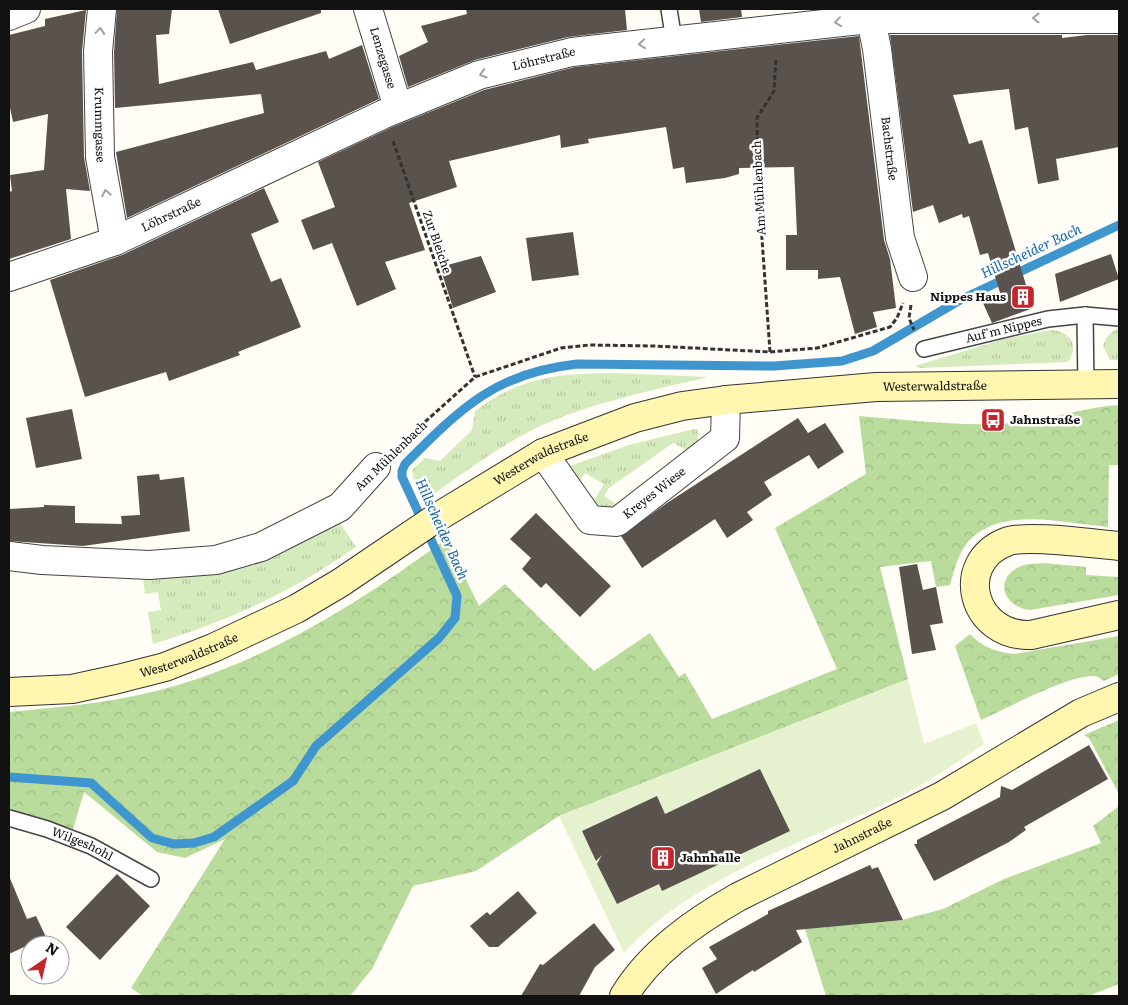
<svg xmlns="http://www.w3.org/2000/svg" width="1128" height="1005" font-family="Literata,serif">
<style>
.grass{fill:url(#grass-tufts)}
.forest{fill:url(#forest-crowns)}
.pitch{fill:#e6f2cf}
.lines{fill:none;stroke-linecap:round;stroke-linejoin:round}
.stream{stroke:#3f96cf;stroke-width:9}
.building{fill:#5a524d}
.lane-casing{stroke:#444;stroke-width:18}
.street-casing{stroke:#444;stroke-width:30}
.secondary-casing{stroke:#333;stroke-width:30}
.path{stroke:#333;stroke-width:3;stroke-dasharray:5 2.5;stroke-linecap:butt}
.lane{stroke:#fff;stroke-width:15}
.street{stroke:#fff;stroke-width:28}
.secondary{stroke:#fff6b0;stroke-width:28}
.oneway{stroke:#a0a0a0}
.labels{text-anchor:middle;stroke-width:5;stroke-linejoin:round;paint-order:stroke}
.street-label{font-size:12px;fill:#111;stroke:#fff}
.poi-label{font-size:12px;font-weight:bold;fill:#111;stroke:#fff;text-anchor:start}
.water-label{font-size:14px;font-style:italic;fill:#1768a6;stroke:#fff}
</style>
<defs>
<pattern id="grass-tufts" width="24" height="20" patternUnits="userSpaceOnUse" patternTransform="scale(1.25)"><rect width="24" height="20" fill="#d5ebbd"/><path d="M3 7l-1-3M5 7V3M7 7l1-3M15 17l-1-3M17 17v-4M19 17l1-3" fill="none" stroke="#b6c8a1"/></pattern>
<pattern id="forest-crowns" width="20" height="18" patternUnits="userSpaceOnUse" patternTransform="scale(1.25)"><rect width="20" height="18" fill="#b9dc9c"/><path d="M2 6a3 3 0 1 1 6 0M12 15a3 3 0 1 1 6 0" fill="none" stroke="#9ebc85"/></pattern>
</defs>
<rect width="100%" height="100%" fill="#fffdf5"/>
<path class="grass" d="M1119 329V360H1110L1103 346C1106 337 1110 331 1119 329Z
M1051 330C1070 331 1080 345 1068 362L920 368 915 366 1004 339Z
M613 373 708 377C654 390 599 401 547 423 504 442 464 473 425 500L415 485 412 470 425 458 440 461 472 430 475 411C523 376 556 374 613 373Z
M694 429 698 430C699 441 697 445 690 452L673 443 609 488 604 496 619 506 614 511 590 507 604 484 585 473 575 488 564 468 629 445Z
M340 523 356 547C292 592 228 621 153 644L148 612 161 610 158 592 145 594 143 578 267 552Z"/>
<path class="forest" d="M1119 405V465H1109L1108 527C1063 523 996 504 965 546 957 557 954 572 950 585L936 587 931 561 880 567 908 679 559 816 476 871 413 886 372 969 350 996H143L131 988 225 839 185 858 157 852 84 792 73 829 21 818 9 813V712C49 708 89 705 129 697 247 674 351 609 446 539L479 606 505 584 594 671 650 633 679 677 685 673 712 719 837 669 775 528 866 474 859 416C914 420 973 429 1028 421 1059 417 1088 407 1119 405Z
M1044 563 1086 567V575L1119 577V595L1030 610C1003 607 993 578 1021 566 1028 563 1036 564 1044 563Z
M970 634C983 648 997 652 1015 654L1119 636V674L1104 681C1101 679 1097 676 1094 676 1070 674 1005 709 981 720L955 646Z
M1119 720V794L1089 738 1084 735Z
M1119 806V984L1088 996H826L805 929 902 920 943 909 1004 879 1101 843 1093 826Z"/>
<path class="pitch" d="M908 679 924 744 976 723 984 744C955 764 924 785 893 800 804 843 692 877 624 953L559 816Z"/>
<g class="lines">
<path class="stream" d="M9 777 91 783 152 838 174 844 194 843 214 837 293 781 316 746 439 638 455 618 457 596 402 477V471L405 464C461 408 495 373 577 364L774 366 842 361 873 351 960 300 1119 225"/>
</g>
<path class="building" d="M117 9H172L169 34 156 35 159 84 253 62 256 70 326 51 329 59 362 45 379 99 127 218 116 152 264 113 261 94 115 108 114 52Z
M218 9H321V13L230 44Z
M466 9H625L627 30 568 37 475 60 408 87 399 56 428 42 421 26 467 14Z
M699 9H741L742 17 701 22Z
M86 10 82 51 84 157 90 191 66 189 71 239 9 259V192L12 191 10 175 44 170 48 114 13 122 9 103V35L45 26V19Z
M890 35H1062V38L1087 35H1119V147L1056 159 1059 180 1038 184 1028 127 1015 130 1009 89 953 95 969 144 982 140 1033 308 992 323 983 303 1001 296 988 253 980 255 969 216 963 218 962 214 939 223 933 205 913 212Z
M859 36 884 240 890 259 896 308 873 312 877 327 855 334 840 277 818 279V270H786V235H797L794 167 739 168V174L725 178 686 183 684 167 673 169 666 127 588 139 589 143 561 148 560 135 449 161 457 187 409 203 425 250 385 262 396 289 357 306 332 243 313 250 301 220 335 207 318 162 390 128 484 90 575 67Z
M264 188 279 222 251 234 271 282 281 278 301 327 238 352 240 355 169 381 166 372 85 397 50 280 122 255Z
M573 232 579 275 532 281 526 238Z
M1111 254 1119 279 1060 302 1055 274Z
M481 256 496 292 453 308 440 267Z
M72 409 82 459 36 468 26 418Z
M798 418 808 433 825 423 844 452 818 469 809 455 764 482 772 495 747 512 753 520 727 538 715 519 642 568 621 536 667 503Z
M159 474 160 480 184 477 190 531 83 546 9 541V509L44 507V505L75 506V523L122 524 121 516 140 515 137 476Z
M536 513 611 586 580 617 546 583 541 588 522 569 531 558 510 539Z
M917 564 923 590 936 587 943 623 930 625 936 650 912 654 899 567Z
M1089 745 1108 779 1024 827 1026 830 1009 842 934 881 914 844H917V840L1000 797 1001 786 1012 790Z
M760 769 790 831 662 891 659 884 617 904 597 864 602 855 596 861 582 831 657 796 665 814Z
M870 865 872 869 878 867 903 920 796 930 802 942 754 972 753 970 716 994 702 968 717 959 709 947 768 914V911Z
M117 874 150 906 100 960 66 927Z
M9 876 27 919 36 916 46 937 9 954Z
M518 891 537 913 498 947H489L470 926 487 912 490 915Z
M594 923 615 950 595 967 579 996H521L540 964 543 965Z"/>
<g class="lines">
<defs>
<g id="lane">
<path d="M669 9 674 41"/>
<path d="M1085 315 1086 386"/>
<path id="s1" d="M924 349 1048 319 1085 315 1119 318"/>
<path id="s2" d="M9 818 47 829 91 846 151 879"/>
</g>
<g id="street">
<path id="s3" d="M102 9 98 51 100 157 115 241"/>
<path id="s4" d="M368 9 398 108"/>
<path id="s5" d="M869 9 877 49 900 238 913 277"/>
<path d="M9 16 26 9"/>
<path id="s6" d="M9 277 115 241 384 114 479 75 572 52 869 19H1119"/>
<path id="s7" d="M543 453 590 520 617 522 725 438 726 400"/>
<path d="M9 556 42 560 149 565 216 560 261 547 340 507 376 467"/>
</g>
<g id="secondary">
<path d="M1119 546C1094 544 1026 534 1006 542 953 563 972 637 1031 635L1119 615"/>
<path id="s8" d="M9 692 72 689 118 679 165 667 213 648 296 609 340 583 436 518 543 453 635 418 682 406 726 400 876 387 1119 384"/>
<path id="s9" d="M624 996C650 953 694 922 738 897L942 796 1081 713 1119 697"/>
</g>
</defs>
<use href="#lane" class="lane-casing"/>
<use href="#street" class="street-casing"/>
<use href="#secondary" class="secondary-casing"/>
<path class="path" d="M393 141 475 377
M911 305 909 318 914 330
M770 352 758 182 757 118 774 91 776 58
M397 447 475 377 561 348 589 345 655 346 770 352 817 348 890 327 897 318 903 303"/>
<use href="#lane" class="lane"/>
<use href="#street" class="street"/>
<use href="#secondary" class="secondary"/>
</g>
<defs><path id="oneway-chevron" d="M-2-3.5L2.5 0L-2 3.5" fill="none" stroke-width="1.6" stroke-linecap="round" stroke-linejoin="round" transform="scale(1.25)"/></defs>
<g class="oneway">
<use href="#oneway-chevron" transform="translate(1036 18) rotate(180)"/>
<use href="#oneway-chevron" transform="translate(838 22) rotate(173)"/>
<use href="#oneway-chevron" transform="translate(100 31) rotate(-85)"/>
<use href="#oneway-chevron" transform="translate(642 44) rotate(174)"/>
<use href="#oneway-chevron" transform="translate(483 74) rotate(164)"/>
<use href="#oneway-chevron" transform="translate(106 193) rotate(-100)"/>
</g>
<defs>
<symbol id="building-square" viewBox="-11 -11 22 22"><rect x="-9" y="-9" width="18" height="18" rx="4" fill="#c4262e" stroke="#fff"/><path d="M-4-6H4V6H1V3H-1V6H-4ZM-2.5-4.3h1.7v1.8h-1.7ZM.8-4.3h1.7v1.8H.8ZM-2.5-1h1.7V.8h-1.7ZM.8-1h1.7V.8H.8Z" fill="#fff"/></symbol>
<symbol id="bus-square" viewBox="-11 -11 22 22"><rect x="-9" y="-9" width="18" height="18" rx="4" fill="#c4262e" stroke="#fff"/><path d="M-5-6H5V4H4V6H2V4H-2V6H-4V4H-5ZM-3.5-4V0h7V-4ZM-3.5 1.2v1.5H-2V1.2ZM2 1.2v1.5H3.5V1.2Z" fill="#fff"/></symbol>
</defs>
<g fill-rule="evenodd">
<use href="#building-square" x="1009" y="283" width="28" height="28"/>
<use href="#bus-square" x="979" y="406" width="28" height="28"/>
<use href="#building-square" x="649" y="844" width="28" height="28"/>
</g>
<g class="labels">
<g class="street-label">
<text dy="4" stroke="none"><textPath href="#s4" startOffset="51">Lenzegasse</textPath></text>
<text dy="4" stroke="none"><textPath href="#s6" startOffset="579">Löhrstraße</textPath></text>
<text dy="4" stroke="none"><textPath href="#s3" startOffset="116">Krummgasse</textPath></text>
<text dy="4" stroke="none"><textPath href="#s5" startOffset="141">Bachstraße</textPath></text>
<text transform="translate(759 188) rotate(-93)" y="4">Am Mühlenbach</text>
<text dy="4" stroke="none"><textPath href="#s6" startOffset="174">Löhrstraße</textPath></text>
<text transform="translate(437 242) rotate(71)" y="4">Zur Bleiche</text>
<text dy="4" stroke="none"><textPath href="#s1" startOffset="82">Auf'm Nippes</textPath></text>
<text dy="4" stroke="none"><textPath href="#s8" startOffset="995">Westerwaldstraße</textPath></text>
<text transform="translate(391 456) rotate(-44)" y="4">Am Mühlenbach</text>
<text dy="4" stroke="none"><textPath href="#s8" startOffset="590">Westerwaldstraße</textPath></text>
<text dy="4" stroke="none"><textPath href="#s7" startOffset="156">Kreyes Wiese</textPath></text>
<text dy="4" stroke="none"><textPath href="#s8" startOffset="185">Westerwaldstraße</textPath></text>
<text dy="4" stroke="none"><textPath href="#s9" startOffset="291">Jahnstraße</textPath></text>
<text dy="4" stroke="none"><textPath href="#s2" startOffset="78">Wilgeshohl</textPath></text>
</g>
<g class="poi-label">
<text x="1006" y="301" text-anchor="end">Nippes Haus</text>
<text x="1010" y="424">Jahnstraße</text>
<text x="680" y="862">Jahnhalle</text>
</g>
<g class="water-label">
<text transform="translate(1031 251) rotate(-25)" y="5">Hillscheider Bach</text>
<text transform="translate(442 529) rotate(66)" y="5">Hillscheider Bach</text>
</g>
</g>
<rect width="1128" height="1005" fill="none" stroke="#111111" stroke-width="20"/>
<g transform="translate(45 960) rotate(34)"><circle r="24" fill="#ffffff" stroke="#a0a0a0"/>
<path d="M0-4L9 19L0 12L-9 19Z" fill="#c4262e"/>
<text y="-8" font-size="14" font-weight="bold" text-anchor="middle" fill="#111111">N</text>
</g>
</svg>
